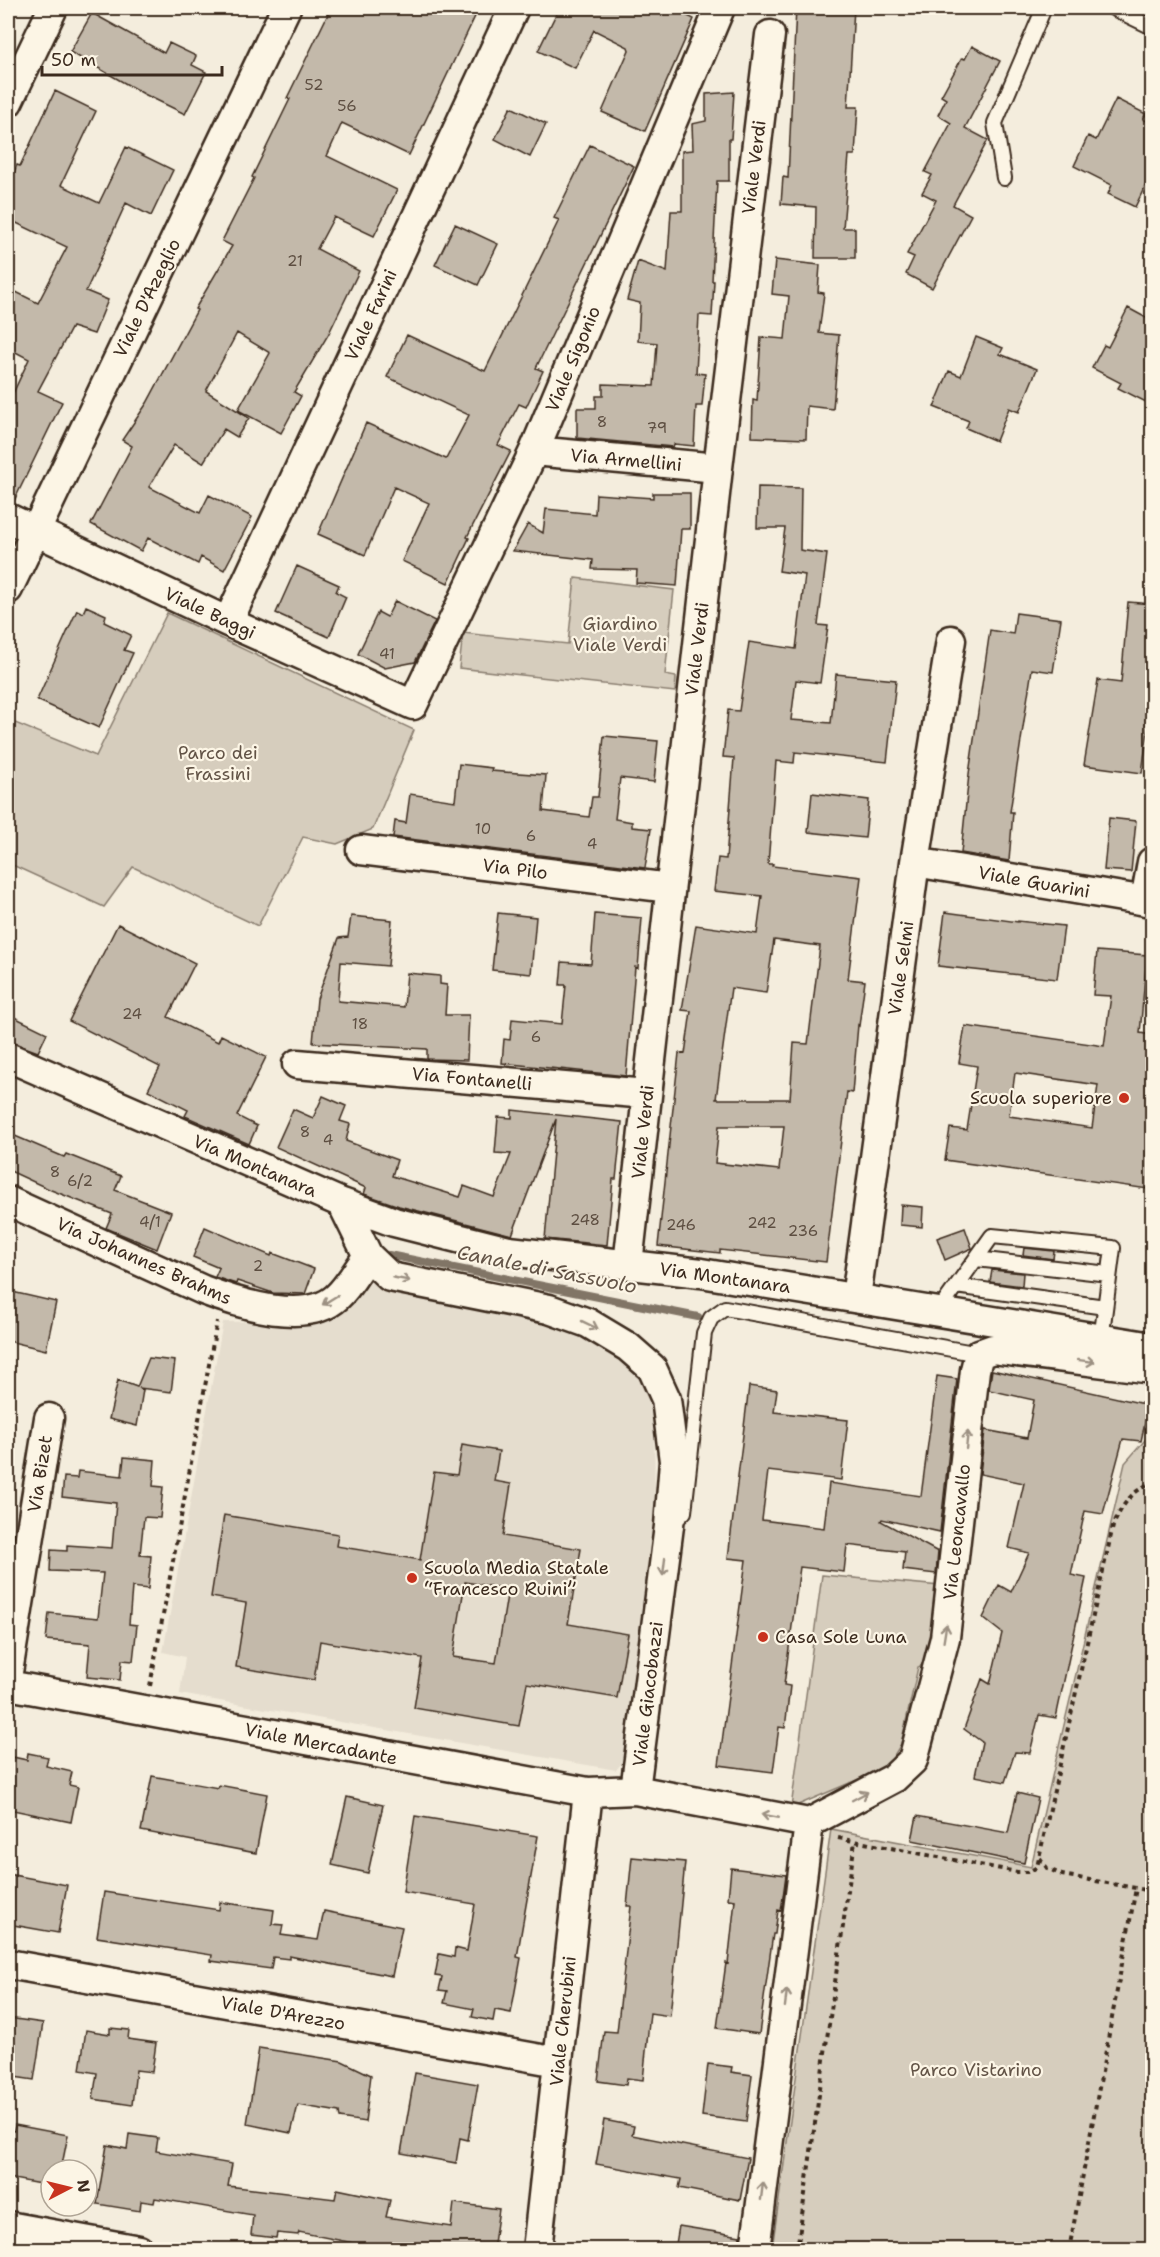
<svg xmlns="http://www.w3.org/2000/svg" width="1160" height="2257" font-family="'Shantell Sans',sans-serif">
<style>
.built{fill:#e5ddce}
.green{fill:#d6cdbd;stroke:#887c6e;stroke-width:1.5}
.lines{fill:none;stroke-linecap:round;stroke-linejoin:round}
.stream{stroke:#817466;stroke-width:8}
.building{fill:#c3b9aa;stroke:#3b2a1e;stroke-width:1.5;fill-rule:evenodd}
.lane-casing{stroke:#3b2a1e;stroke-width:18}
.street-casing{stroke:#3b2a1e;stroke-width:33}
.path{stroke:#3b2a1e;stroke-width:4;stroke-dasharray:4.5 4.5;stroke-linecap:butt}
.lane{stroke:#fcf5e5;stroke-width:14}
.street{stroke:#fcf5e5;stroke-width:28}
.oneway{stroke:#9c9082}
.poi-dot{fill:#c8321e;stroke:#fcf5e5;stroke-width:2}
.labels{text-anchor:middle;stroke-width:4.5;stroke-linejoin:round;paint-order:stroke}
.number-label{font-size:15px;fill:#5d4e41}
.street-label{font-size:18px;fill:#3b2a1e;stroke:#fcf5e5}
.park-label{font-size:18px;fill:#625346;stroke:#fcf5e5}
.poi-label{font-size:18px;fill:#3b2a1e;stroke:#fcf5e5;text-anchor:start}
.water-label{font-size:20px;font-style:italic;fill:#645548;stroke:#fcf5e5}
</style>
<rect width="100%" height="100%" fill="#f4eddd"/>
<filter id="ink" filterUnits="userSpaceOnUse"><feTurbulence type="fractalNoise" baseFrequency=".0167" numOctaves="2"/><feDisplacementMap in="SourceGraphic" scale="12" xChannelSelector="R" yChannelSelector="G"/><feConvolveMatrix kernelMatrix="1 2 1 2 8 2 1 2 1" color-interpolation-filters="sRGB"/></filter>
<g filter="url(#ink)">
<path class="built" d="M373 1281 535 1318 585 1334 640 1373 648 1392 654 1426 655 1503 630 1753 616 1770 180 1694 185 1657 163 1652 223 1322 333 1320Z"/>
<path class="green" d="M575 578 674 590 665 675 676 677 675 692 459 668 463 633 568 644Z
M167 613 414 730 373 829 337 844 303 837 258 926 133 867 104 907 8 863V720L96 756Z
M1152 1432V2249H772L831 1829 1031 1867 1125 1463Z
M822 1575 940 1586 931 1661 918 1667 901 1744 887 1767 791 1808Z"/>
<g class="lines">
<path class="stream" d="M389 1255 698 1317"/>
</g>
<path class="building" d="M331 8H479L409 155 342 123 327 156 397 190 374 236 334 217 317 249 359 271 328 335 294 392 301 396 281 433 238 410 270 353 237 333 206 391 249 418 237 437 224 429 203 463 174 445 149 487 200 513 209 495 252 517 224 570 201 557 198 564 148 538 141 551 91 524 132 446 122 440 147 403 197 310 195 309 232 246 222 241 254 178 252 177 290 99 287 98Z
M559 8H671L694 19 645 131 602 112 629 50 628 47 594 30 575 68 538 51Z
M796 8H854L848 107H858L855 155H849L843 228H855V258H815L816 207 781 204 783 177 788 178Z
M92 13 164 53 169 43 196 56 192 65 206 72 185 114 144 94 70 52Z
M972 46 1000 61 965 128 988 140 953 205 971 215 932 288 906 274 914 257 907 254 936 200 922 193 932 175 925 172 951 123 938 115 946 99 941 96 962 58 965 59Z
M55 91 96 111 61 185 99 203 126 147 173 170 151 216 126 203 86 291 108 300 94 334 72 327 38 391 62 402 13 503 8 502V404L29 359 8 348V288L38 303 67 247 8 219V185L17 165 20 166Z
M734 92 731 139H729V181H717L712 281H714L712 316 699 315 696 373 705 374 702 406H696L694 446 674 444 673 447 577 438V408H596V396H603V384L654 386 657 343 638 341 640 303 627 300 638 261 667 272 671 211H682V151L693 150 692 124 706 121V94Z
M1116 99 1146 114 1143 119 1152 124V172L1135 207 1108 194 1112 185 1074 166 1088 136 1096 140Z
M511 107 546 124 530 157 495 139Z
M590 145 634 166 536 368 543 371 526 407 519 404 498 445 511 451 467 537 469 538 448 583 402 561 429 503 394 487 365 555 318 534 366 423 446 459 469 415 387 377 407 335 485 371 559 220 554 218Z
M455 224 498 244 478 285 435 265Z
M775 260 820 265 818 292 824 293 819 333 839 335 833 409 807 406 806 439 752 437 753 400 757 401 761 337 785 339 789 296 772 294Z
M1128 308 1152 321V405L1118 388 1121 383 1092 368 1104 345 1108 347Z
M976 337 1003 348 1000 354 1037 369 1019 412 1009 408 996 441 966 428 969 421 934 407 949 371 961 376Z
M758 487 801 488 800 550 827 554 818 625 828 626 820 683 796 680 791 720 831 723 836 674 896 680 887 762 795 752 794 763 776 761 768 864H773L772 866 861 877 848 979 865 981 859 1026 858 1025 852 1093 847 1092 826 1262 720 1250V1253L658 1246 679 1053 685 1054 691 1011 682 1010 696 925 757 934 762 896 714 891 718 858 726 859 734 758 723 757 728 710 739 711 749 642 796 649 805 575 779 571 785 528H757ZM774 940 820 946 808 1044 794 1043 790 1099H716L731 988 766 993ZM719 1126H784L779 1170 715 1163Z
M653 493H690V529H681L677 586 636 583 637 570 592 569 593 560 513 551 528 524 543 533 546 509 595 514 596 494 653 498Z
M297 566 339 585 336 592 346 597 329 637 276 613Z
M395 601 435 621 415 662 385 668 358 654 378 612 387 617Z
M1128 602 1152 604V699L1142 773 1084 765 1098 680 1121 683Z
M86 606 106 615 104 622 131 635 124 650 133 653 99 728 37 700 77 610 83 613Z
M1016 613 1061 619 1053 672 1032 669 1010 812H1013L1009 861 961 853 969 774 990 630 1013 634Z
M604 736 658 741 654 782 620 778 615 819 632 822V827L651 829 645 868 393 837 395 821 406 823 410 794 455 801 459 764 492 768 491 771 546 775 543 811 589 817 592 797H598Z
M812 793 869 800 865 838 808 832Z
M1109 818 1136 821 1131 872 1104 870Z
M945 912 1018 922V921L1064 926 1057 979 938 966Z
M498 913 536 917 531 974 492 970Z
M595 914 642 918 638 968 635 967 626 1076 502 1063 504 1039 510 1040 512 1019 562 1024 566 985H560L562 962 591 964Z
M351 916 392 920 388 966 341 962 338 1001 404 1007 407 973 440 976V984L447 985 445 1015H469L467 1060 427 1059V1049L313 1043 317 999 339 938 348 937Z
M118 924 195 963 168 1017 218 1042 221 1035 266 1057 237 1116 257 1126 249 1144 185 1116 188 1110 148 1090 160 1067 69 1021Z
M1097 951 1147 955 1140 1033 1152 1035V1160L1148 1189 945 1160 950 1128 967 1130 977 1066 959 1063 965 1026 1104 1046 1111 996 1093 995ZM1015 1073 1098 1085 1092 1128 1009 1116Z
M8 1014 47 1033 38 1052 8 1041Z
M323 1096 346 1106 340 1121 350 1124 346 1141 397 1160 392 1176 460 1197 464 1186 494 1197 511 1154 495 1153 498 1117 512 1118V1110L622 1122 616 1179H613L607 1245 545 1239 556 1119 512 1235 399 1206 364 1194 366 1188 276 1147 293 1109 313 1118Z
M8 1133 64 1157 66 1154 121 1176 115 1190 171 1212 157 1249 106 1228 112 1214 51 1190 8 1170Z
M901 1205 923 1207 922 1227 900 1225Z
M205 1227 271 1256 272 1253 314 1269 305 1294 273 1293 237 1281 236 1284 215 1277 219 1268 193 1257Z
M965 1228 972 1248 945 1260 937 1238Z
M1024 1248 1054 1251 1053 1259 1023 1255Z
M992 1270 1023 1273 1022 1286 990 1282Z
M8 1291 56 1302 46 1350 8 1341Z
M149 1358 175 1361 171 1392 139 1388 143 1390 137 1426 109 1419 118 1380 137 1387Z
M992 1370 1149 1405 1141 1441 1123 1439 1103 1514 1085 1511 1071 1575 1086 1578 1056 1718 1039 1715 1030 1753 1015 1752 1005 1782 975 1776 982 1742 964 1729 982 1679 990 1684 1002 1633 983 1618 999 1585 1011 1592 1029 1553 1009 1548 1024 1483 980 1474 985 1430 1027 1438 1034 1400 989 1390Z
M937 1376 957 1379 940 1532 882 1519 881 1521 938 1552 936 1574 903 1570 905 1552 847 1545 844 1572 800 1567 784 1685 790 1686 785 1728 779 1727 773 1772 719 1765 746 1560 728 1558 749 1386 777 1390 774 1412 848 1420 841 1480 768 1471 762 1520 824 1528 829 1483 921 1496Z
M462 1445 499 1451 494 1481 511 1484 503 1536 581 1549 568 1624 628 1634 617 1698 527 1683 519 1726 414 1708 422 1658 320 1641 314 1680 236 1667 246 1603 211 1597 224 1515 338 1534 336 1546 420 1560 434 1472 457 1475ZM465 1582 508 1589 496 1663 453 1657Z
M124 1457 155 1460 153 1486 163 1487 160 1518 144 1517 140 1555 151 1556 148 1589 132 1587 129 1624 137 1625 133 1661 122 1660 120 1680 87 1677 90 1644 46 1640 49 1613 98 1618 103 1573 50 1571 51 1550 67 1551V1545L112 1548 116 1503 62 1497 64 1477 77 1478 78 1471 122 1476Z
M28 1753 48 1757 46 1766 72 1772 69 1785 78 1787 71 1822 8 1809V1756L27 1760Z
M152 1776 218 1788 219 1785 267 1794 256 1853 141 1831Z
M1017 1793 1038 1798 1024 1863 912 1840 917 1816 1008 1833Z
M347 1797 383 1805 368 1873 332 1865Z
M415 1816 538 1836 517 1957 521 1958 511 2013 495 2010 493 2021 472 2017 474 2009 444 2003 447 1991 439 1990 442 1977 435 1976 439 1954 454 1957 455 1948 467 1951 475 1904 403 1892Z
M632 1857 685 1862 670 2016 650 2013 643 2080 627 2078 626 2085 598 2081 604 2031 617 2032 631 1906H627Z
M731 1868 786 1875 781 1911 778 1910 775 1934H773L759 2034 717 2028 726 1963 728 1964 735 1900 728 1899Z
M8 1874 67 1885 58 1933 8 1924Z
M104 1892 219 1910 220 1902 274 1910 272 1924 283 1925 281 1935 318 1940 324 1911 402 1927 392 1976 289 1956V1959L273 1957 271 1969 211 1961 212 1955 97 1937Z
M8 2018 43 2023 34 2080 8 2076Z
M110 2028 129 2030 128 2039 156 2043 152 2072 136 2070 132 2105 93 2099 97 2073 80 2070 86 2030 110 2034Z
M259 2048 342 2061 371 2075 365 2122 340 2118 339 2112 298 2105 291 2133 247 2124Z
M708 2064 732 2067 731 2072 752 2075 746 2122 702 2116Z
M415 2073 478 2084 468 2140 460 2138 456 2163 401 2153Z
M604 2120 634 2126 632 2135 748 2158 740 2200 679 2188 681 2179 596 2164Z
M15 2125 68 2135 61 2170H51V2186L8 2178V2129L14 2131Z
M129 2134 158 2138 156 2151 232 2164 228 2186 335 2199 337 2189 390 2200 386 2217 451 2227 454 2203 499 2209 493 2250H388L299 2232 298 2235 277 2233 276 2238 251 2235 253 2215 155 2198 154 2203 141 2201 140 2211 97 2204 107 2145 127 2149Z
M679 2226 740 2236 739 2250H675Z"/>
<g class="lines">
<defs>
<path id="lane" d="M1113 8 1152 27
M1004 178 995 123 1044 8
M976 1259 1109 1274
M956 1286 1105 1307
M938 1312 992 1236 1113 1248 1101 1340
M671 1525 684 1512 704 1333 711 1318 725 1308 979 1354"/>
<path id="street" d="M8 102 53 8
M534 451 718 468
M8 518 228 622 413 705 534 451 720 8
M8 589 286 8
M228 622 514 8
M361 850 670 888
M915 862 1152 902
M1145 901 1152 862
M8 1057 342 1203 394 1222 509 1251 701 1273 1152 1347
M297 1064 647 1094
M8 1201 203 1290C237 1303 306 1326 337 1297 349 1286 358 1269 368 1256
M342 1203 368 1256 390 1277 549 1309 588 1323 628 1347 652 1368 666 1399 674 1461 669 1526 635 1790
M628 1264 718 468 770 35
M856 1298 915 862 951 640
M8 1672 49 1418
M8 1685 588 1792 635 1790 809 1823 755 2250
M809 1823 894 1778 913 1760 945 1638 975 1370 979 1354 993 1349 1152 1369
M8 1964 558 2062
M8 2226 139 2250
M537 2250 588 1792"/>
</defs>
<use href="#lane" class="lane-casing"/>
<use href="#street" class="street-casing"/>
<path class="path" d="M150 1686 217 1321
M838 1838 1017 1872H1029L1037 1867 1113 1526C1122 1505 1131 1491 1152 1483
M1040 1858 1047 1868 1062 1875 1152 1891
M797 2250 855 1841
M1069 2250 1136 1888"/>
<use href="#lane" class="lane"/>
<use href="#street" class="street"/>
</g>
<defs><path id="oneway-shaft" d="M-6 0H5M1.5-3L5.5 0L1.5 3" fill="none" stroke-width="1.6" stroke-linecap="round" stroke-linejoin="round" transform="scale(1.5)"/></defs>
<g class="oneway">
<use href="#oneway-shaft" transform="translate(401 1279) rotate(11)"/>
<use href="#oneway-shaft" transform="translate(330 1300) rotate(148)"/>
<use href="#oneway-shaft" transform="translate(590 1325) rotate(26)"/>
<use href="#oneway-shaft" transform="translate(1086 1361) rotate(7)"/>
<use href="#oneway-shaft" transform="translate(967 1440) rotate(-84)"/>
<use href="#oneway-shaft" transform="translate(664 1567) rotate(97)"/>
<use href="#oneway-shaft" transform="translate(945 1633) rotate(-81)"/>
<use href="#oneway-shaft" transform="translate(860 1796) rotate(-28)"/>
<use href="#oneway-shaft" transform="translate(770 1816) rotate(-169)"/>
<use href="#oneway-shaft" transform="translate(786 1998) rotate(-83)"/>
<use href="#oneway-shaft" transform="translate(762 2191) rotate(-83)"/>
</g>
</g>
<g class="poi-dot">
<circle cx="1124" cy="1098" r="6"/>
<circle cx="412" cy="1578" r="6"/>
<circle cx="763" cy="1637" r="6"/>
</g>
<g class="labels">
<g class="number-label">
<text x="314" y="90">52</text>
<text x="347" y="111">56</text>
<text x="295" y="266">21</text>
<text x="602" y="427">8</text>
<text x="657" y="433">79</text>
<text x="387" y="659">41</text>
<text x="483" y="834">10</text>
<text x="531" y="841">6</text>
<text x="592" y="849">4</text>
<text x="132" y="1019">24</text>
<text x="360" y="1029">18</text>
<text x="536" y="1042">6</text>
<text x="305" y="1137">8</text>
<text x="328" y="1145">4</text>
<text x="55" y="1177">8</text>
<text x="80" y="1186">6/2</text>
<text x="585" y="1225">248</text>
<text x="150" y="1227">4/1</text>
<text x="762" y="1228">242</text>
<text x="681" y="1230">246</text>
<text x="803" y="1236">236</text>
<text x="258" y="1271">2</text>
</g>
<g class="street-label">
<text transform="translate(754 167) rotate(-83)" y="6">Viale Verdi</text>
<text transform="translate(147 298) rotate(-64)" y="6">Viale D'Azeglio</text>
<text transform="translate(371 315) rotate(-65)" y="6">Viale Farini</text>
<text transform="translate(573 359) rotate(-67)" y="6">Viale Sigonio</text>
<text transform="translate(626 460) rotate(5)" y="6">Via Armellini</text>
<text transform="translate(210 613) rotate(25)" y="6">Viale Baggi</text>
<text transform="translate(697 649) rotate(-83)" y="6">Viale Verdi</text>
<text transform="translate(515 869) rotate(7)" y="6">Via Pilo</text>
<text transform="translate(1034 882) rotate(10)" y="6">Viale Guarini</text>
<text transform="translate(901 968) rotate(-82)" y="6">Viale Selmi</text>
<text transform="translate(472 1079) rotate(5)" y="6">Via Fontanelli</text>
<text transform="translate(643 1132) rotate(-84)" y="6">Viale Verdi</text>
<text transform="translate(255 1166) rotate(23)" y="6">Via Montanara</text>
<text transform="translate(144 1261) rotate(24)" y="6">Via Johannes Brahms</text>
<text transform="translate(725 1278) rotate(8)" y="6">Via Montanara</text>
<text transform="translate(40 1474) rotate(-81)" y="6">Via Bizet</text>
<text transform="translate(957 1532) rotate(-84)" y="6">Via Leoncavallo</text>
<text transform="translate(648 1694) rotate(-83)" y="6">Viale Giacobazzi</text>
<text transform="translate(321 1744) rotate(11)" y="6">Viale Mercadante</text>
<text transform="translate(283 2013) rotate(10)" y="6">Viale D'Arezzo</text>
<text transform="translate(563 2021) rotate(-84)" y="6">Viale Cherubini</text>
</g>
<g class="park-label">
<text x="620" y="630">Giardino<tspan x="620" dy="21">Viale Verdi</tspan></text>
<text x="218" y="759">Parco dei<tspan x="218" dy="21">Frassini</tspan></text>
<text x="976" y="2076">Parco Vistarino</text>
</g>
<g class="poi-label">
<text x="1112" y="1104" text-anchor="end">Scuola superiore</text>
<text x="424" y="1574">Scuola Media Statale<tspan x="424" dy="21">“Francesco Ruini”</tspan></text>
<text x="775" y="1643">Casa Sole Luna</text>
</g>
<g class="water-label">
<text transform="translate(547 1269) rotate(11)" y="7">Canale di Sassuolo</text>
</g>
</g>
<rect width="1160" height="2257" fill="none" stroke="#fcf5e5" stroke-width="30"/>
<rect x="15" y="15" width="1130" height="2227" fill="none" stroke="#3b2a1e" stroke-width="2" filter="url(#ink)"/>
<g transform="translate(69 2188) rotate(83)"><circle r="28" fill="#fcf5e5" stroke="#afa495" stroke-width="1.5"/>
<path d="M0-4.5L10 22L0 15L-10 22Z" fill="#c8321e"/>
<text y="-9" font-size="16" font-weight="bold" text-anchor="middle" fill="#3b2a1e">N</text>
</g>
<path d="M42 66v9h180v-9" fill="none" stroke="#3b2a1e" stroke-width="3"/>
<text x="51" y="66" font-size="18" fill="#3b2a1e" stroke="#fcf5e5" stroke-width="4.5" paint-order="stroke">50 m</text>
</svg>
